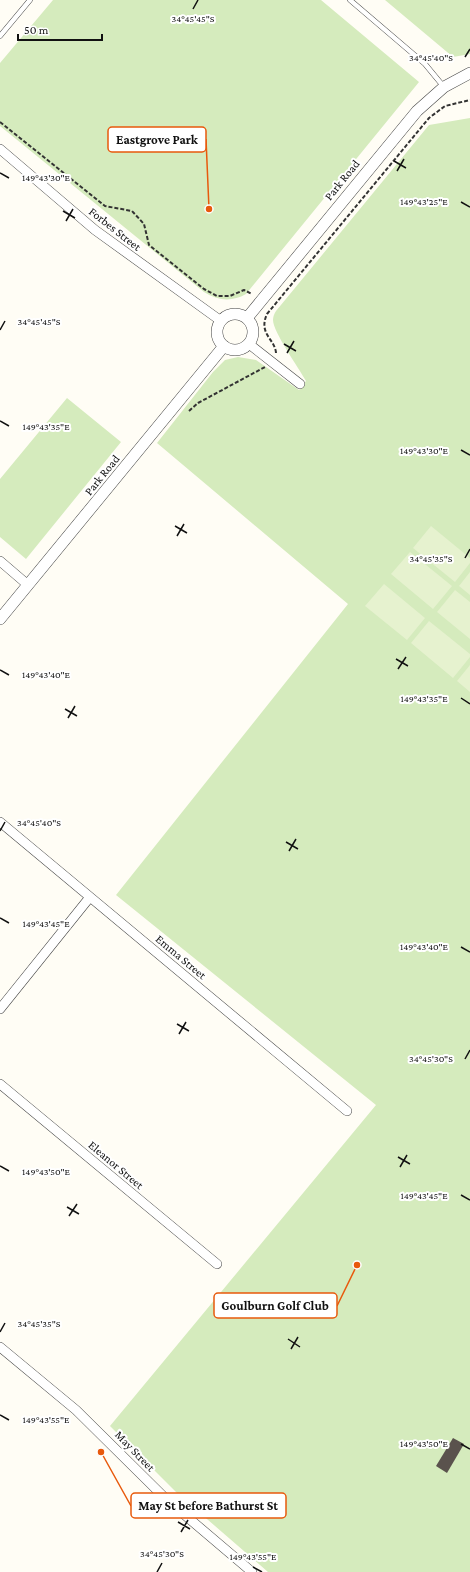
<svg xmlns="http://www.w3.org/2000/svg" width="470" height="1572" font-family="'Crimson Pro',serif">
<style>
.green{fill:#d5ebbd}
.pitch{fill:#e6f2cf}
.building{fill:#5a524d}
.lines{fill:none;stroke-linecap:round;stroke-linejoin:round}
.service-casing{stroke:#444;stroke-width:5.5}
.minor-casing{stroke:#444;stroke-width:10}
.tertiary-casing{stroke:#444;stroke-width:12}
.path{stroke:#333;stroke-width:2;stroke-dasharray:4 2;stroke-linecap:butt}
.service{stroke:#fff;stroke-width:4.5}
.minor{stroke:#fff;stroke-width:9}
.tertiary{stroke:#fff;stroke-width:11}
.ticks{fill:none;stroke:#111;stroke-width:1.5}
.labels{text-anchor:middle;stroke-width:4;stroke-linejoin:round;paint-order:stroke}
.street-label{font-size:12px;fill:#111;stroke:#fff}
.ticks-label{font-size:10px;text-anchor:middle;fill:#111;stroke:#fff;stroke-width:4;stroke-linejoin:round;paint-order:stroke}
.leader{fill:none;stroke:#e8590c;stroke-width:1.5}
.callout-dot{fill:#e8590c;stroke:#fff;stroke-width:1.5}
.callout{fill:#fff;stroke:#e8590c;stroke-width:1.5}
.callout-label{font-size:13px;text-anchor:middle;font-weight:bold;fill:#111}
</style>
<rect width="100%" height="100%" fill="#fffdf5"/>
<path class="green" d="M53 0H321L419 82 246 294C232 302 218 301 204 292L0 126V63Z
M385 0H470V54L453 57Z
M470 118V1572H268L177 1493 110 1426 376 1105 116 895 348 604 157 443 213 372 225 360 238 357 256 360 299 390 306 381C299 368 273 332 273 320 273 317 274 314 276 311L429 125Z
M67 398 121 442 26 559 0 537V479Z"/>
<path class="pitch" d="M431 526 470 558V563L455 582 413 548Z
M410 552 452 586 433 609 391 574Z
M470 572V595L459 586Z
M384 584 425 618 407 640 365 606Z
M455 590 470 602V639L437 612Z
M429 621 470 654V657L453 678 411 643Z
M470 665V692L457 681Z"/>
<path class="building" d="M453 1438 464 1444 447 1473 436 1466Z"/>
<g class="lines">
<defs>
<path id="service" d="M350 0 425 64 444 87
M0 36 30 0"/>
<path id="minor" d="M0 149 95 230 221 321
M249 344 300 384
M0 561 28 585
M0 822 347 1111
M0 1009 90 897
M0 1084 217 1264
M0 1347 76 1410 166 1499 252 1572"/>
<path id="tertiary" d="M217 332a18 18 0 1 1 36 0a18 18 0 1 1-36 0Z
M247 318 417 111 444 87 470 73
M0 619 224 346"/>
</defs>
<use href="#service" class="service-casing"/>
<use href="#minor" class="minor-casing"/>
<use href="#tertiary" class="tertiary-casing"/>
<path class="path" d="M0 122 105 206 132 211 144 224 149 245 204 289 217 296H230L244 290 252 294
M276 353C275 339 258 334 267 314L429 118 445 106 470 100
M189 411 198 403 265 367"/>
<use href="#service" class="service"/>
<use href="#minor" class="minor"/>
<use href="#tertiary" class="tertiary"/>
</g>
<path class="ticks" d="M193 9 198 0M465 57 470 49M394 161 406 168M397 171 404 159M0 173 9 178M461 202 470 207M63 211 75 218M66 221 73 209M0 330 5 321M284 344 296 351M287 353 294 341M0 421 9 426M461 450 470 455M175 526 187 533M177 536 184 524M465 558 470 549M396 659 408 666M398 669 406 657M0 670 9 675M461 698 470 704M65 709 77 716M68 718 75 706M0 831 5 822M286 842 298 849M289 851 296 839M0 918 9 923M461 947 470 952M177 1024 189 1031M179 1034 186 1022M465 1059 470 1050M398 1157 410 1164M0 1166 9 1171M400 1167 407 1155M461 1195 470 1200M67 1207 79 1214M69 1216 77 1204M0 1332 5 1323M288 1339 300 1347M291 1349 298 1337M0 1415 9 1420M461 1444 470 1449M178 1522 190 1529M181 1532 188 1520M253 1567 262 1572M157 1572 162 1563"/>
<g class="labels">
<g class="street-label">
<text transform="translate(342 180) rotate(-51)" y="4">Park Road</text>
<text transform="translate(115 229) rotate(38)" y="4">Forbes Street</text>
<text transform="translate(102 475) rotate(-51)" y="4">Park Road</text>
<text transform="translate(181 957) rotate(40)" y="4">Emma Street</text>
<text transform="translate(116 1165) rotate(40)" y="4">Eleanor Street</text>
<text transform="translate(135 1451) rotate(46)" y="4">May Street</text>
</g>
</g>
<g class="ticks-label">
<text x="193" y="22">34°45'45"S</text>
<text x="431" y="61">34°45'40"S</text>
<text x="46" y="181">149°43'30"E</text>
<text x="424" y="205">149°43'25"E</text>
<text x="39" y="325">34°45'45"S</text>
<text x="46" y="430">149°43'35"E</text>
<text x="424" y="454">149°43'30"E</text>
<text x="431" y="562">34°45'35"S</text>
<text x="46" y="678">149°43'40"E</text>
<text x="424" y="702">149°43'35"E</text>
<text x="39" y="826">34°45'40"S</text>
<text x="46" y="927">149°43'45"E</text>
<text x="424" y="950">149°43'40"E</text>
<text x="431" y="1062">34°45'30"S</text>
<text x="46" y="1175">149°43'50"E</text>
<text x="424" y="1199">149°43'45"E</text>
<text x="39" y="1327">34°45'35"S</text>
<text x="46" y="1423">149°43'55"E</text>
<text x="424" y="1447">149°43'50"E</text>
<text x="162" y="1557">34°45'30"S</text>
<text x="253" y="1560">149°43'55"E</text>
</g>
<path class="leader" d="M209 209L206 139M357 1265L337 1306M101 1452L131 1506"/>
<g class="callout-dot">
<circle cx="209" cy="209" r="4"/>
<circle cx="357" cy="1265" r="4"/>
<circle cx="101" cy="1452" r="4"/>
</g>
<g class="callout">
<rect x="108" y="127" width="98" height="25" rx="4"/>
<rect x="214" y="1293" width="123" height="25" rx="4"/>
<rect x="131" y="1493" width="155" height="25" rx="4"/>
</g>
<g class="callout-label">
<text x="157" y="144">Eastgrove Park</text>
<text x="275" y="1310">Goulburn Golf Club</text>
<text x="208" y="1510">May St before Bathurst St</text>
</g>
<path d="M18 34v6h84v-6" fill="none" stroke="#111111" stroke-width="2"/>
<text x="24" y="34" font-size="12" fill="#111111" stroke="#ffffff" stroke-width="3" paint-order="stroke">50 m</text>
</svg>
